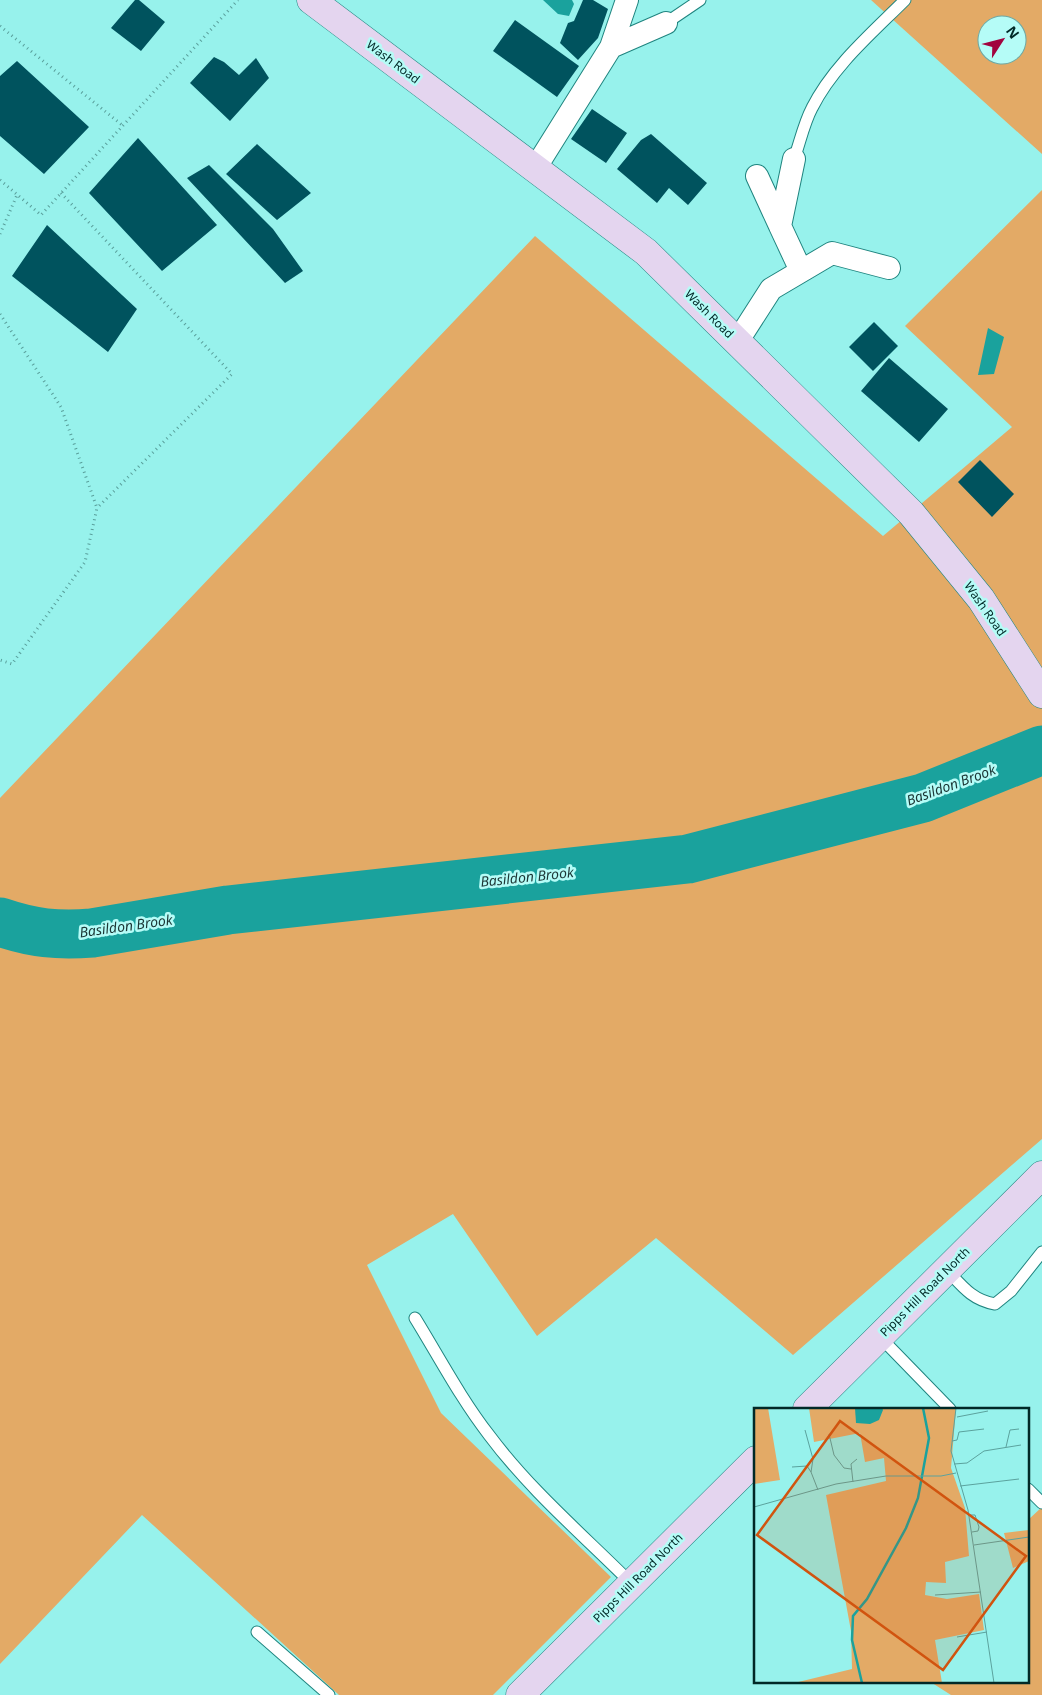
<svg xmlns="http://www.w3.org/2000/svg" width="1042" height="1695" font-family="'Noto Sans',sans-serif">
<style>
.green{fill:#e3aa66;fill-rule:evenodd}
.water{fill:#1aa29d}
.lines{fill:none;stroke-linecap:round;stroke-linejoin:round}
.river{stroke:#1aa29d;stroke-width:49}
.building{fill:#00535e}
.lane-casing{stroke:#1f847f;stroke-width:13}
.street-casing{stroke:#1f847f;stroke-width:24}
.secondary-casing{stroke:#1f847f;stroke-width:29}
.path{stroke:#599f9b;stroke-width:3;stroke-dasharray:1 4;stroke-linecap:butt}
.lane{stroke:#fff;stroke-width:11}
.street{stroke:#fff;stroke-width:22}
.secondary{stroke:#e4d5ef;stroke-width:28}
.labels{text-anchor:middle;stroke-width:5;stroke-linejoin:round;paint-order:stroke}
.street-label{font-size:12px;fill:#002927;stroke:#b5fcf7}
.water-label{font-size:14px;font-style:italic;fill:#1c3635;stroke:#b5fcf7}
.inset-river{fill:none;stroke:#1aa29d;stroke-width:2.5}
.inset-road{fill:none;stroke:#5ba29d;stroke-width:1}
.view{fill:#d1540f;fill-opacity:0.15;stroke:#d1540f;stroke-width:2.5}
.inset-edge{fill:none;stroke:#002927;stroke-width:2.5}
</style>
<rect width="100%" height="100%" fill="#97f2ec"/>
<path class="green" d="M871 0H1042V154ZM987 25H1017V55H987Z
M1042 190V1139L793 1355 656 1238 537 1336 453 1214 367 1265 441 1413 611 1577 493 1695H339L142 1515 0 1664V798L535 236 883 536 1012 427 905 326Z
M1042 1507V1695H951L929 1681H1028V1520Z"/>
<path class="water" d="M543 0H572L574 4 569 16 558 14Z
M988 328 1004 337 994 374 978 375Z"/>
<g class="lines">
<path class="river" d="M0 922C32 933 58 936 92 933L228 910 688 859 923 798 1042 750"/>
</g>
<path class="building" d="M135 0H139L165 22 141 51 111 28Z
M583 0H593L608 9 598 38 578 60 560 43 568 23 574 21Z
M515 20 579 66 557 97 493 51Z
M214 57 224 62 239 75 256 58 269 78 230 121 190 83Z
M17 61 89 127 44 174 0 136V76Z
M592 109 627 133 606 163 571 139Z
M651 134 707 183 688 205 669 188 657 203 617 169 641 140Z
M138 138 217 225 162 271 89 193Z
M257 144 311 193 277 220 226 174Z
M209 165 273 229 303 271 285 283 187 178Z
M47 225 137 309 108 352 12 276Z
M874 322 898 346 873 371 849 347Z
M889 358 948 409 919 442 861 391Z
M980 460 1014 494 992 517 958 482Z"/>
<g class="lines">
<defs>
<path id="lane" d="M666 23 700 0
M794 159C800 142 804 123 812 108 833 66 872 33 905 0
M947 1270C962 1286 972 1300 995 1304L1011 1291 1042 1252
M415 1318C439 1357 461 1399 489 1435 530 1490 583 1535 632 1584
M880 1337 950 1409
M1028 1489 1042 1503
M257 1632 329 1695"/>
<path id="street" d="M611 47 627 0
M794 159 780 226 801 271
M536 167 611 47 666 23
M757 176 780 226
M737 342 771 289 832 253 889 268"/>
<path id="secondary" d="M311 0 646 252 911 513 981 599 1042 694
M807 1409 1042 1175
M520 1695 756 1460"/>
</defs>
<use href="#lane" class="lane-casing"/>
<use href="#street" class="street-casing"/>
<use href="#secondary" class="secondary-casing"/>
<path class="path" d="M0 26 122 125
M0 180 41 215 238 0
M61 193 232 374 97 508
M0 234 17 195
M0 314 61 407 97 508 85 562 12 664 0 660"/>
<use href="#lane" class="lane"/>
<use href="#street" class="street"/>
<use href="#secondary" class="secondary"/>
</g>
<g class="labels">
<g class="street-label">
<text transform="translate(393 62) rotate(37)" y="4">Wash Road</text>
<text transform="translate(709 314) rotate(45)" y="4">Wash Road</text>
<text transform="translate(985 609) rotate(55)" y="4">Wash Road</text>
<text transform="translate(925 1292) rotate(-45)" y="4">Pipps Hill Road North</text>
<text transform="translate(638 1578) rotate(-45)" y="4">Pipps Hill Road North</text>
</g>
<g class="water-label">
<text transform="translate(951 785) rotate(-20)" y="5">Basildon Brook</text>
<text transform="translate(527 877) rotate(-6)" y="5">Basildon Brook</text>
<text transform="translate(126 926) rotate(-8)" y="5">Basildon Brook</text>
</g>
</g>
<g transform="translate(754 1408)">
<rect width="275" height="275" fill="#97f2ec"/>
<path d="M0 0H14L26 72 0 76ZM55 0H202L197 60 211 100 215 148 191 154 192 175 172 174 171 187 193 191 225 186 230 222 181 232 188 275H40L98 261 97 223 72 87 132 73 130 50 111 54 106 25 60 34ZM275 122V153L259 160 250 125Z" fill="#e3aa66"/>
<path d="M101 0H128L129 2 125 12 116 16 102 15Z" fill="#1aa29d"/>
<path class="inset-river" d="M108 275 98 232 99 208 113 191 152 120 164 90 175 30 169 0"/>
<path class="inset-road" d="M202 0 197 43 214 102 240 275M203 9 234 3M51 22 59 51 57 64 64 82M75 26 80 47 90 60 97 61M198 33 203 32 205 24 230 21M252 39 256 22 265 21M200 56 213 55 230 43 267 37M38 59 53 58 57 64M99 74 97 56 103 51M206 78 265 71M0 99 82 76 132 68H187L202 65M215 107H221L225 119 224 123 218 124M220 137 275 129M181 187 227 184M203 229 233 224"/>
<path class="view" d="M86 13 272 148 189 262 3 127Z"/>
<rect width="275" height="275" class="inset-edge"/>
</g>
<g transform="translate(1002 40) rotate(54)"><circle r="24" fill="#b5fcf7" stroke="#6da8a4"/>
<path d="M0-4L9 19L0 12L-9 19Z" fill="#a1043f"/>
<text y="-8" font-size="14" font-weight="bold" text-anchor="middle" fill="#002927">N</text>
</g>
</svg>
